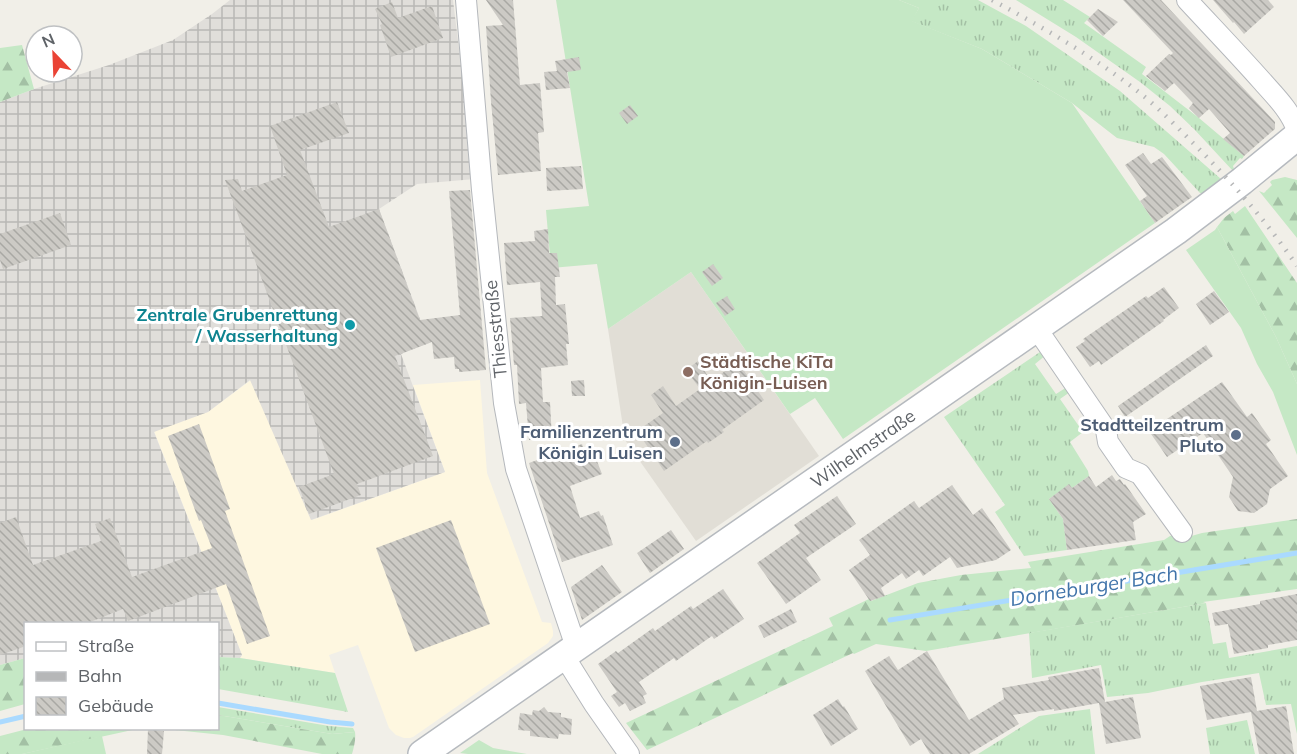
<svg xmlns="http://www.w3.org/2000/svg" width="1297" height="754" font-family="Mulish,sans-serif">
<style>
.commercial{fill:#fef7e0}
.industrial{fill:url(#industrial-grid)}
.education{fill:#e1ded6}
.grass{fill:url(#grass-tufts)}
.forest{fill:url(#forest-firs)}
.garden{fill:#c5e8c5}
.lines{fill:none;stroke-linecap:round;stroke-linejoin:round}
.stream{stroke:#aadaff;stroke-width:5}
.building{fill:url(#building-back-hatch)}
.street-casing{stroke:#b5b8bc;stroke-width:22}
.secondary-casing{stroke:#b6babf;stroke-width:30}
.street{stroke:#fff;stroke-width:20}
.secondary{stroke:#fff;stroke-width:27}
.rail{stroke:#b6b7b8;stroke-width:4.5;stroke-dasharray:1.5 8;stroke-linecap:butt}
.culture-dot{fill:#0f9aa8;stroke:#fff;stroke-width:2}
.education-dot{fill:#8d6e63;stroke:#fff;stroke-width:2}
.service-dot{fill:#5c6f8a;stroke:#fff;stroke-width:2}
.labels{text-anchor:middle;stroke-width:6;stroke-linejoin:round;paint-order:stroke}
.culture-label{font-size:18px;font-weight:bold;fill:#0d838f;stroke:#fff;text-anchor:end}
.street-label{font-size:18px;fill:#5f6368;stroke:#fff}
.education-label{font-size:18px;font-weight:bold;fill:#785e54;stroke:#fff;text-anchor:start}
.service-label{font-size:18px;font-weight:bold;fill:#4e5e75;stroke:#fff;text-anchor:end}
.water-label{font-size:20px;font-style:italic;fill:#4174aa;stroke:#fff}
</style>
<defs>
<pattern id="industrial-grid" width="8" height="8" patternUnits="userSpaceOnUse" patternTransform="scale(1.5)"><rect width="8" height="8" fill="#e0deda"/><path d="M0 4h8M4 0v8" fill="none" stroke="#b9b8b5"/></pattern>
<pattern id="grass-tufts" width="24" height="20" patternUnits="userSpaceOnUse" patternTransform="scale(1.5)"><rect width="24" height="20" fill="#c5e8c5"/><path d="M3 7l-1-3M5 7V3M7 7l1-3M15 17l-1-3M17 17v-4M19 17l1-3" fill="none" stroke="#a3c0a4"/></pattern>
<pattern id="forest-firs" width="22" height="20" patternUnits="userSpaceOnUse" patternTransform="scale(1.5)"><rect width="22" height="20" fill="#c5e8c5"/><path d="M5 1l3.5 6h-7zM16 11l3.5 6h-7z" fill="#a3c0a4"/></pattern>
<pattern id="building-back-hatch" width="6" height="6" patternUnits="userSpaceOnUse" patternTransform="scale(1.5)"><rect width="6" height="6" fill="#cccac5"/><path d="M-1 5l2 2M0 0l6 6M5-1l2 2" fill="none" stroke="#a9a8a4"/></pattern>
</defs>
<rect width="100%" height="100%" fill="#f1efe8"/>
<path class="commercial" d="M251 380 312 520 445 472 413 385 480 380 487 473 542 622 551 623 553 631V636L548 643 413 737 410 738H404L396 735 389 728 358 645 329 655 335 673 240 658 242 655 154 431 208 412Z"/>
<path class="industrial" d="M230 0H453L475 179 417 184 379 209 429 343 401 354 445 472 311 520 250 380 208 412 154 432 242 655 240 658 218 657V624H26L25 658 0 665V102L34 89 109 65 173 40 212 14Z"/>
<path class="education" d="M691 272 819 456 696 541 625 440 608 329Z"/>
<path class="grass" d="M899 0H978L1026 26 1120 91 1221 179 1204 193H1200L1164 154 1154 147 1117 138 1072 103 982 49 911 21 919 8Z
M1016 0H1063L1090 17 1084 23 1146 67 1142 74 1199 118 1244 156 1242 159 1240 158 1233 166 1234 169 1233 171 1194 129 1170 106 1140 82 1076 37Z
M1043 350 1046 355 1035 364 1056 394 1067 387 1070 392 1060 399 1083 432 1070 442 1088 471 1089 476 1072 488 1069 485 1049 499 1063 519 1067 550 1024 556 995 512 1005 505 944 417Z
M1206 603 1213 644 1226 642 1229 658 1297 646V734L1291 704 1266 705 1259 673 1202 682 1148 693 1107 697 1101 665 1032 678 1029 633Z
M218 657 240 658 335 673 348 712 218 689Z
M218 707 329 726 353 728 355 732 332 734 218 715Z
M1090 709 1095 754H978L1039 716Z
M1247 720 1255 754H1210L1206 728Z
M479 740 493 748 527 754H468L460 753Z"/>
<path class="forest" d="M22 45 34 89 0 102V48Z
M1285 177 1297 180V238L1259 191 1264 193 1272 185 1270 182 1272 180Z
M1245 206 1297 283V384L1276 337 1217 227 1224 218 1233 211 1235 214Z
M1297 519V589L1203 602 1206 603 926 651 876 644 854 654 853 653 647 750 626 723 833 626 829 618 869 599 871 601 918 583 961 575 1031 568 1028 562 1164 540 1170 536 1180 535 1182 542 1189 541 1188 537 1202 533Z
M25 658V704L0 711V665Z
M218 715 332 734 355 732C356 739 354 747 352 754H322L223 735 165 729 218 728Z
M31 728 137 729 22 754H0V736Z"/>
<path class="garden" d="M556 0H899L919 8 912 21 982 49 1072 103 1155 223 843 439 815 398 790 414 691 272 608 329 597 264 551 268 546 210 589 206Z
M1217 227 1276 337 1297 384V455L1273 392 1257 364 1241 328 1186 250 1215 230Z
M102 736 106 754H22Z"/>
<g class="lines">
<path class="stream" d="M890 620 1297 553
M218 703 330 722 352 724
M0 722 26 716"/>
</g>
<path class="building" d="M486 0H513L520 85 540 83 544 132 538 133 541 171 498 175 491 102 486 26 503 25Z
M1123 0H1161L1275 122V129L1244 156 1223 139 1230 133 1209 109 1199 118 1189 108 1193 103 1174 83 1165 91 1146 76 1169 54 1171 55 1173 53Z
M1213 0H1268L1274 7 1244 34 1234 22 1233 23Z
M392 2 398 18 432 6 443 38 391 57 380 25 382 24 375 9Z
M1098 9 1118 22 1103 36 1087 20Z
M579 57 581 70 567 72 570 88 546 90 544 72 557 71 555 61Z
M337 102 349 133 300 150 329 227 379 209 420 320 460 315 449 191 470 190 486 370 459 372V369H455L454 357 434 359 432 342 395 356 433 456 357 484 361 495 309 514 299 487 334 474 225 180 238 179 242 191 287 175 270 126Z
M630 105 638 116 627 124 619 113Z
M1143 153 1151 164 1162 157 1192 197 1155 223 1140 201 1147 196 1125 165Z
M581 166 583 189 547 191 546 168Z
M60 213 71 245 3 269 0 260V234Z
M548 229 549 253H557L560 277H555L556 305 565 304 569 344H566L568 365 541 368 543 402H550L552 439 529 440 526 403 519 404 517 365H514L510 318 542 316 540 282 507 285 504 243 535 241 534 231Z
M713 264 723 278 712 286 702 272Z
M1164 287 1179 308 1163 320 1164 321 1101 365 1099 361 1090 367 1076 347 1085 341 1083 339 1146 296 1148 298Z
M1214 291 1229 312 1210 325 1196 304Z
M727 296 735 309 725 316 716 303Z
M1206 345 1213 356 1125 417 1118 406Z
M698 361 711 381 738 362 764 400 722 430 724 432 708 443 707 441 664 471 637 431 663 413 651 395 663 386 676 406 700 389 686 370Z
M584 380 585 396H572L571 381Z
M1222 382 1247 417 1252 413 1271 440 1266 444 1288 476 1270 489 1267 504 1254 513 1238 511 1229 497 1233 477 1203 433 1167 457 1149 431Z
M199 424 230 509 225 511 270 636 247 644 226 584 128 621 123 609 85 624H26V646L0 655V523L16 517 33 565 101 541 95 524 110 518 132 577 212 548 201 520 199 521 168 436Z
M582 444 587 459 595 456 602 474 570 486 580 518 599 511 601 516 603 515 613 545 562 562 529 463Z
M1112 475 1116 481 1120 479 1124 485 1125 484 1146 514 1133 522 1136 540 1067 550 1063 519 1049 499 1069 484 1072 488 1089 476 1096 487Z
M952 485 973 515 982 508 1011 550 996 560 957 568 950 557 923 576 919 570 906 579 902 573 881 588 885 596 870 601 849 570 870 555 859 540 914 501 919 508Z
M837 496 856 524 806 558 821 580 786 604 757 563 800 533 794 525Z
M451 520 490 624 415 652 376 548Z
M671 530 684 549 650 573 637 553Z
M602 565 622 592 582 620 571 587Z
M723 589 744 619 714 639 712 636 676 661 674 658 639 682 647 694 643 696 646 703 630 711 625 703 619 707 611 696 617 692 598 664 616 651 618 653 653 628 655 631 691 606 693 609Z
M1297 594V640L1268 645V648L1234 654 1228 624 1215 626 1212 613 1260 604V601Z
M791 609 797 622 764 638 758 626Z
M927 651 969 720 1004 699 1002 688 1049 680 1048 677 1099 668 1105 702 1133 697 1141 738 1106 744 1099 703 1054 711V709L1013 715 1019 724 969 754H930L921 739 910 746 865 671 889 656 898 670Z
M1251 677 1257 711 1286 706 1294 754H1259L1251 712 1207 720 1200 686Z
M838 699 843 707 844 706 858 729 831 746 813 715Z
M544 707 548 712 561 713V717L572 719 571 735 559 734 558 739 530 736V731L518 730 520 713 532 715 533 710 539 711Z
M148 729 164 731 162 754H147Z"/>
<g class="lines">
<defs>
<path id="street" d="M466 0 482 190 504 403 516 469 576 647
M1187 0C1212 27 1237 53 1261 80 1275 96 1290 110 1297 130
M1037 329 1106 430 1108 442 1126 468 1140 474 1182 532
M564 656 594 704 629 754"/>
<path id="secondary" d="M422 754 1176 231 1242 181 1297 136"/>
</defs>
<use href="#street" class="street-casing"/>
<use href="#secondary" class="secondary-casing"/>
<use href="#street" class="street"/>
<use href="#secondary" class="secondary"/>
<path class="rail" d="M992 0C1042 27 1091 55 1136 90 1157 106 1175 125 1193 143 1231 181 1267 222 1297 266"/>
</g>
<circle class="culture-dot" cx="350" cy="325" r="6"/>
<circle class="education-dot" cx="688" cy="372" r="6"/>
<g class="service-dot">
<circle cx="1236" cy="435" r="6"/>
<circle cx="675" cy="442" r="6"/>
</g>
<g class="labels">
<g class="culture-label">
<text x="338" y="321">Zentrale Grubenrettung<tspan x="338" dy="21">/ Wasserhaltung</tspan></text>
</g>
<g class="street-label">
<text transform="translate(496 329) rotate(-96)" y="6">Thiesstraße</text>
<text transform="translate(863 449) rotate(-35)" y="6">Wilhelmstraße</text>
</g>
<g class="education-label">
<text x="700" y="368">Städtische KiTa<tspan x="700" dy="21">Königin-Luisen</tspan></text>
</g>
<g class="service-label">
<text x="1224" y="431">Stadtteilzentrum<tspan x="1224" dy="21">Pluto</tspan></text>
<text x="663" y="438">Familienzentrum<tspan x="663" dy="21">Königin Luisen</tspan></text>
</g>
<g class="water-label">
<text transform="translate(1094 586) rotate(-9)" y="7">Dorneburger Bach</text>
</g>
</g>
<rect x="24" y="622" width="195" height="108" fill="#ffffff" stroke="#bfc1c3" stroke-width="1.5"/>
<rect x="36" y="642" width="30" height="9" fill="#ffffff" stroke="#bfc1c3" stroke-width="1.5"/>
<text x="78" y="652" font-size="18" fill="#5f6368">Straße</text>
<rect x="36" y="672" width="30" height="9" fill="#b6b7b8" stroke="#bfc1c3" stroke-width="1.5"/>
<text x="78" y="682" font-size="18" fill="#5f6368">Bahn</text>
<rect x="36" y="697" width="30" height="18" fill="url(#building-back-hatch)" stroke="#bfc1c3" stroke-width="1.5"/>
<text x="78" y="712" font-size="18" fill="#5f6368">Gebäude</text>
<g transform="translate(54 54) rotate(337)"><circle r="28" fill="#ffffff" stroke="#bfc1c3" stroke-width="1.5"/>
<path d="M0-4.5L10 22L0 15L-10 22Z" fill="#ea4335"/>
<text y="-9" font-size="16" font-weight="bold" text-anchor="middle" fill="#5f6368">N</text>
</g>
</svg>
